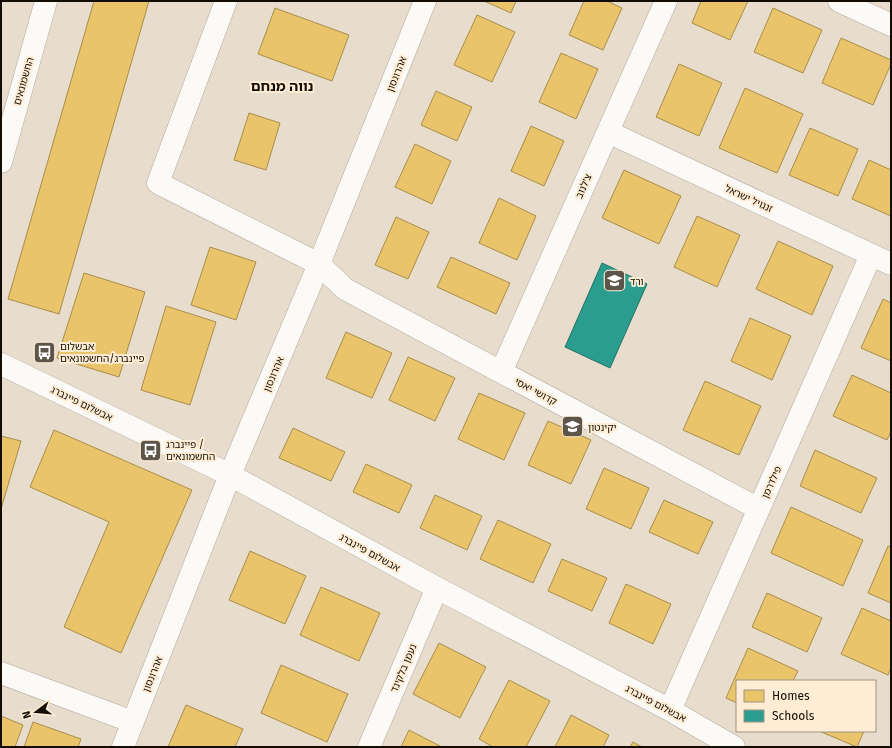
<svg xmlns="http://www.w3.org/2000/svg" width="892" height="748" font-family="'Fira Sans','Noto Sans Hebrew',sans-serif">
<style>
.homes{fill:#e9c46a;stroke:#a88d4b}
.schools{fill:#2a9d8f;stroke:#237265}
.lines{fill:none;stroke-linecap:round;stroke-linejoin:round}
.minor-casing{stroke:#b2a99c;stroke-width:23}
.minor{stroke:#fcfaf7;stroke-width:22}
.labels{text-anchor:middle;stroke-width:4;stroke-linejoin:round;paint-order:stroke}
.street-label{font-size:10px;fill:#120c03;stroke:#feedd4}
.poi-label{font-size:10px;fill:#120c03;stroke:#feedd4;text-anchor:start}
.district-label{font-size:14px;font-weight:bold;fill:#120c03;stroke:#feedd4}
</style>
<rect width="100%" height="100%" fill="#e8ddcc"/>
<path class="homes" d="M94 1H149L59 314 8 299Z
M484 1H516L511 13Z
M584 1H607L622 8 603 50 569 35Z
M701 1H748L730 40 692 23Z
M275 8 349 35 332 81 258 54Z
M773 8 822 30 803 73 754 52Z
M477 15 515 32 492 82 454 65Z
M841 38 891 60V64L873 105 822 83Z
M561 53 598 69 576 119 539 102Z
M679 64 722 83 699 136 656 117Z
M745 88 803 114 777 173 719 148Z
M436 91 472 107 457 141 421 125Z
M249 113 280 123 266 170 234 160Z
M531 126 564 141 544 186 511 171Z
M810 128 858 149 838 196 789 175Z
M415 144 451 161 432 204 395 187Z
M869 160 891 170V216L852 199Z
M624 170 681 196 659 244 602 218Z
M499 198 536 216 517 260 479 243Z
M697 216 740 235 717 287 674 267Z
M396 217 429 232 408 279 375 265Z
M778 241 833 266 812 315 756 289Z
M210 247 256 262 236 320 191 305Z
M451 257 510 283 496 314 437 287Z
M84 273 145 292 119 377 57 358Z
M883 299 891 303V361L861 348Z
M166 306 216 322 190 405 141 390Z
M750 318 791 336 772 380 731 361Z
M346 332 392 353 372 398 326 378Z
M408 357 455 378 435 421 389 400Z
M852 375 891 393V431L887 440 833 416Z
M705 381 761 406 739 455 683 430Z
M479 393 525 413 504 460 458 439Z
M548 421 591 440 571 484 528 465Z
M293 428 345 452 331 481 279 458Z
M54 430 192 490 121 653 64 627 109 522 30 487Z
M1 436 21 441 1 509Z
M815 450 877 478 861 513 800 486Z
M366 464 412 485 399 513 353 492Z
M604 468 649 488 631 529 586 509Z
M435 495 482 516 467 550 420 528Z
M664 500 713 522 698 554 649 532Z
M791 507 863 540 843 586 771 553Z
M498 520 551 544 533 583 480 559Z
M888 546 891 547V603L868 593Z
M250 551 306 576 285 624 229 600Z
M562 559 607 578 592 611 548 591Z
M626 584 671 604 653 644 609 623Z
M321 587 380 613 359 661 300 635Z
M767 593 822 618 807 652 752 627Z
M862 608 891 621V668L888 675 841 654Z
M439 643 486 667 460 718 413 694Z
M748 648 798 671 793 681H737V703L726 698Z
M281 665 348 694 327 742 261 713Z
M509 680 550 701 526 747H493L479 739Z
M186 705 243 729 235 747H168Z
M571 715 609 735 603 747H555Z
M1 716 23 725 15 747H1Z
M33 722 81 739 78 747H24Z
M409 730 442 747H401Z
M819 731H864L857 747Z
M633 742 642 747H630Z"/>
<path class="schools" d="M602 263 647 284 610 368 565 347Z"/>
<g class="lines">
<defs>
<path id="minor" d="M226 1 158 183 319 264 345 289 759 509
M839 1 891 25
M608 132 891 264
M1 162 46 1
M1 364 230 475 437 588 670 710 734 747
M501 372 666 1
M1 673 133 722
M670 710 871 255
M123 747 230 475 319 264 425 1
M369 747 437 588"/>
</defs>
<use href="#minor" class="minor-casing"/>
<use href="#minor" class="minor"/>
</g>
<defs>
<symbol id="school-square" viewBox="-11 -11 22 22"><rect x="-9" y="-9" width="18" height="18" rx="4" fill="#5d5549" stroke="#feedd4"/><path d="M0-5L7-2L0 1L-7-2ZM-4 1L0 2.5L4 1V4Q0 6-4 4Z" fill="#fff"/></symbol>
<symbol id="bus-square" viewBox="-11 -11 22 22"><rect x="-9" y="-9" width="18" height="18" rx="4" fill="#5d5549" stroke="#feedd4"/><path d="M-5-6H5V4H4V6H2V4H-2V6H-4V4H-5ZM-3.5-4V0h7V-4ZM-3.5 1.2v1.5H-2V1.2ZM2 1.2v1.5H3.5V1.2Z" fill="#fff"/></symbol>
</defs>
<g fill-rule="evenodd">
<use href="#school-square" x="602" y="268" width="25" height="25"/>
<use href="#bus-square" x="32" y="340" width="25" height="25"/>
<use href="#school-square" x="560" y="414" width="25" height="25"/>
<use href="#bus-square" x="138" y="438" width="25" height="25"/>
</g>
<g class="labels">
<g class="street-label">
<text transform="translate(396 74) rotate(-68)" y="4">אהרונסון</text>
<text transform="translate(23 81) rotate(-74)" y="4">החשמונאים</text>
<text transform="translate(583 186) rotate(-66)" y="4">צ'לנוב</text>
<text transform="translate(749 198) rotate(25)" y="4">זנגויל ישראל</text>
<text transform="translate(273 374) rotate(-67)" y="4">אהרונסון</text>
<text transform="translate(536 391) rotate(28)" y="4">קדושי יאסי</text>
<text transform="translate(82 403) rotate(26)" y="4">אבשלום פיינברג</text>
<text transform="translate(771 482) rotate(-66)" y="4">פילדרמן</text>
<text transform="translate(370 552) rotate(29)" y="4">אבשלום פיינברג</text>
<text transform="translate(403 668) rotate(-67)" y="4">נעמן בלקינד</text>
<text transform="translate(152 674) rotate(-68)" y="4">אהרונסון</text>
<text transform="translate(656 703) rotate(28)" y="4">אבשלום פיינברג</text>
</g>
<g class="poi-label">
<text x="630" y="285">ורד</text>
<text x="60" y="350">אבשלום<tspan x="60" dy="12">פיינברג/החשמונאים</tspan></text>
<text x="588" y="431">יקינטון</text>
<text x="166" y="448">פיינברג /<tspan x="166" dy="12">החשמונאים</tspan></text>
</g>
<g class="district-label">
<text x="282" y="91">נווה מנחם</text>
</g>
</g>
<rect width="892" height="748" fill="none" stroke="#120c03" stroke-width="4"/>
<rect x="736" y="680" width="140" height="52" fill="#feedd4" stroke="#a09380"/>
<rect x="744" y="690" width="20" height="12" fill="#e9c46a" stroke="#a09380"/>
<text x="772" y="700" font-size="12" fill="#120c03">Homes</text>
<rect x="744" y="710" width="20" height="12" fill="#2a9d8f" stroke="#a09380"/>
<text x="772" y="720" font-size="12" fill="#120c03">Schools</text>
<g transform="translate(36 712) rotate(254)" stroke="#feedd4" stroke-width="3" paint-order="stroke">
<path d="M0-3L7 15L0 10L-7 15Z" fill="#120c03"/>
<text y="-6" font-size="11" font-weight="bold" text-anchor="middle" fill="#120c03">N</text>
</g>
</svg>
